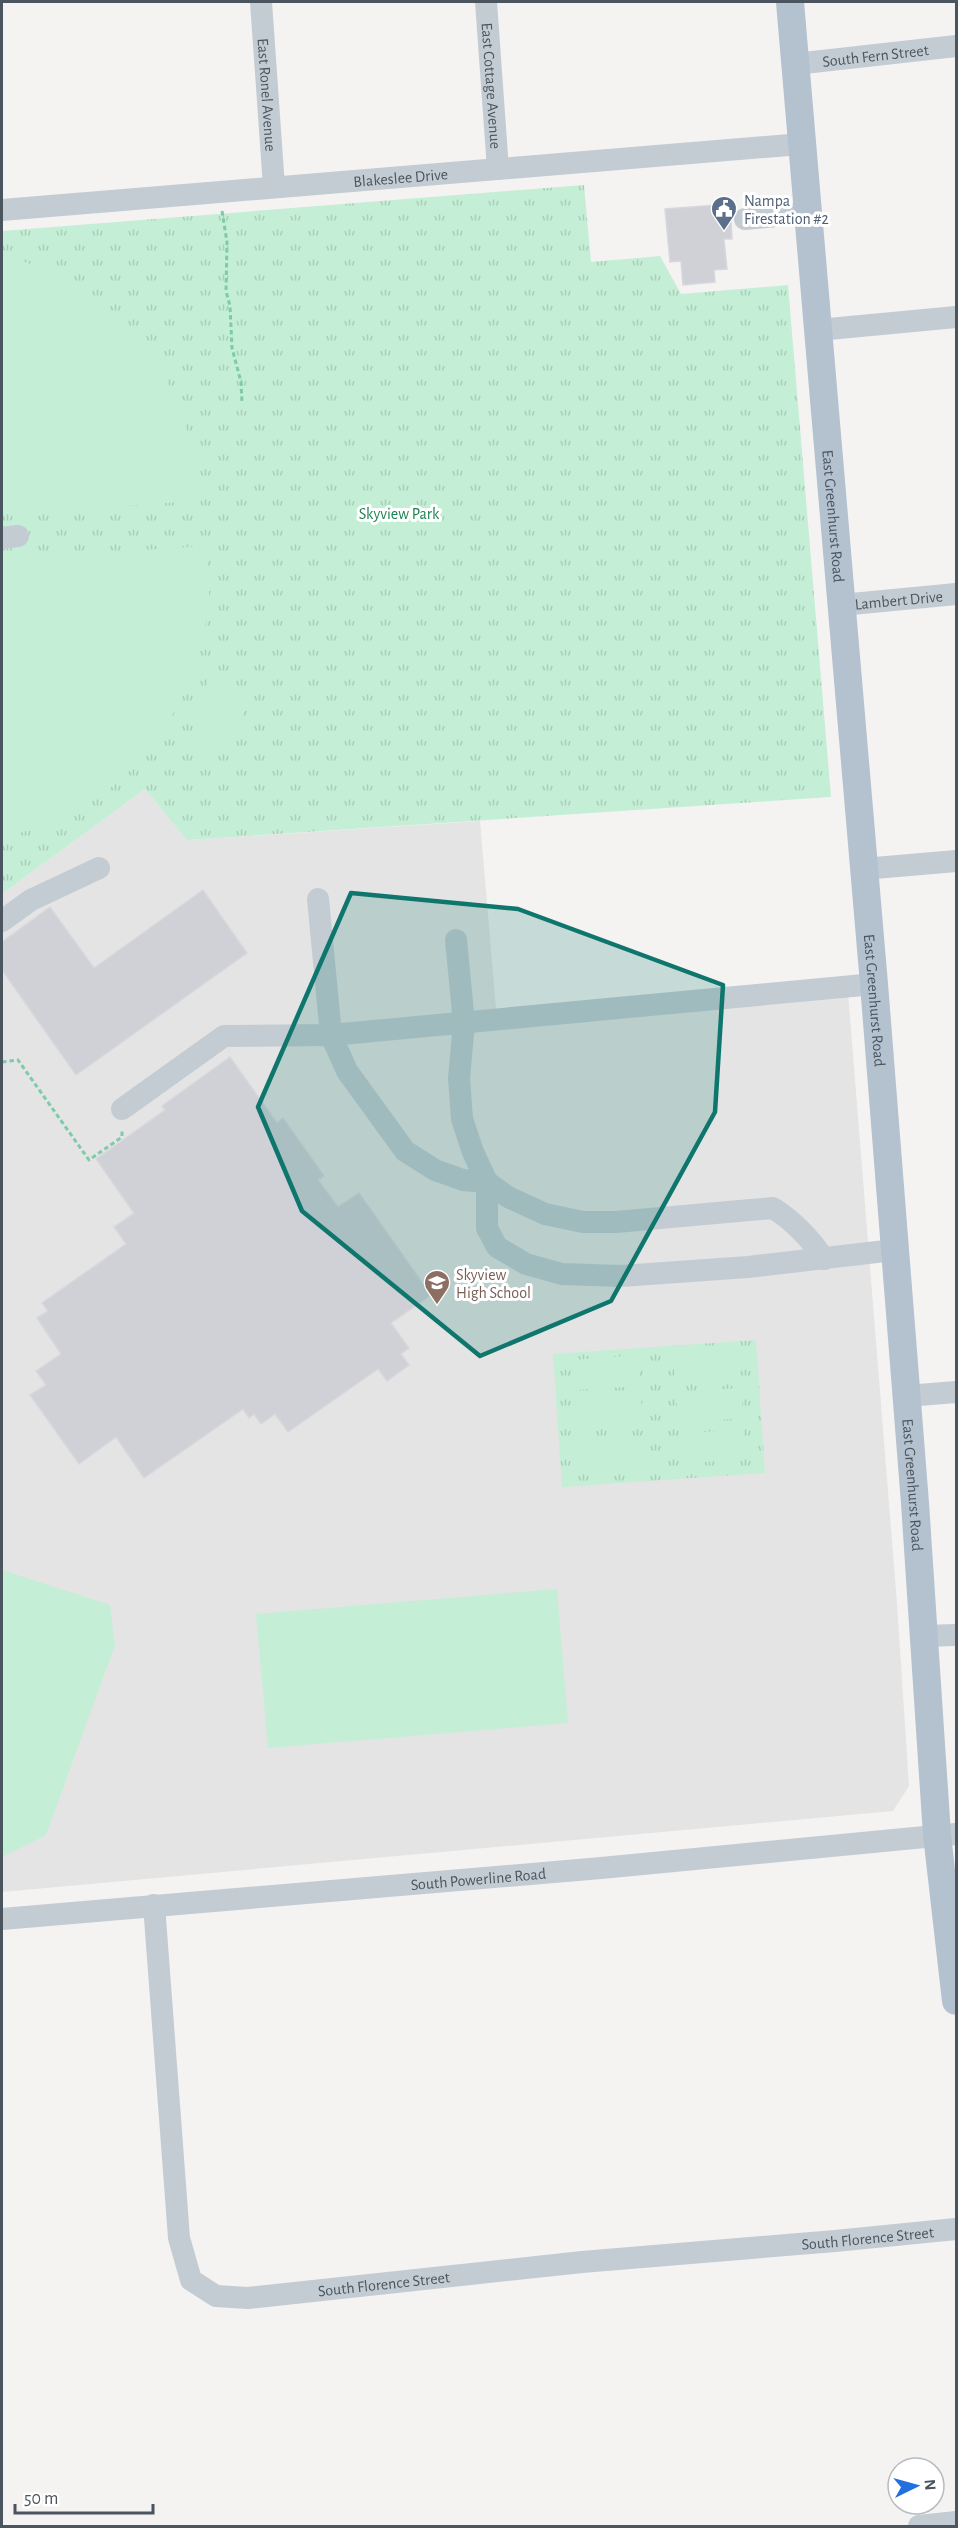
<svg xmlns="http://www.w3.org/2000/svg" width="958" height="2528" font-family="'Alegreya Sans',sans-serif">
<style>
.education{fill:#e5e4e4}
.grass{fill:url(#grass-tufts)}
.pitch{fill:#c4eed6}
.building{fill:#d0d1d6;stroke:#d7d8dd;stroke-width:1.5}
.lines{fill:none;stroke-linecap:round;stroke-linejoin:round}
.path{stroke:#7dcba7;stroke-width:3;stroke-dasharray:4.5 3;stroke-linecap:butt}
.minor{stroke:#c4ccd3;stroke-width:22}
.major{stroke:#b4c1cf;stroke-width:28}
.marked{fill:#0f766e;fill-opacity:0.2;stroke:#0f766e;stroke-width:4.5;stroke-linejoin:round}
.labels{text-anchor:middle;stroke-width:6;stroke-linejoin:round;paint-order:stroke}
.street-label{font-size:16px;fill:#4b555f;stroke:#fff}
.service-label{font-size:16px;fill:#4e5e75;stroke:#fff;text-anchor:start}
.park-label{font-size:16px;fill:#1c8051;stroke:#fff}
.education-label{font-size:16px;fill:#785e54;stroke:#fff;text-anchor:start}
</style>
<defs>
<pattern id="grass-tufts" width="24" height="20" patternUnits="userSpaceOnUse" patternTransform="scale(1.5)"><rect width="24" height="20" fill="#c4eed6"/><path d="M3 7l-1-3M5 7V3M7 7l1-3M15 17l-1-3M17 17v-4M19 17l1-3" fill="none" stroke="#aaceba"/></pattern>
</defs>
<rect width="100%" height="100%" fill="#f4f3f2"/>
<path class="education" d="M145 789 188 840 480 821 496 1009 847 980 897 1603 909 1786 893 1811 2 1892V894Z"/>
<path class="grass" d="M584 185 591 262 660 256 681 294 788 285 831 797 187 840 145 789 2 894V231Z
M756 1340 765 1473 562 1487 553 1354Z"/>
<path class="pitch" d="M2 257C29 260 58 275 81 290 142 329 182 388 194 460 196 473 195 488 196 501L2 514Z
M205 546C207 562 210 580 209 596 202 710 118 819 2 836V559Z
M209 677 250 689 232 754 191 743Z
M738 1347 741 1377 675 1382 673 1352Z
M638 1355 640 1386 574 1390 572 1360Z
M741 1388 743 1418 678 1423 676 1392Z
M641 1396 643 1426 577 1430 575 1400Z
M744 1429 746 1459 680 1464 678 1434Z
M643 1436 646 1466 580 1471 578 1440Z
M2 1570 110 1605 115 1645 46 1835 2 1857Z
M557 1589 568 1723 268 1748 256 1614Z"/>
<path class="building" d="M730 204 732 239H724L727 269 714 270 715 282 683 285 681 261 670 262 665 209Z
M203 890 247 953 76 1075 2 970V942L50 907 94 968Z
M230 1057 277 1123 283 1118 324 1176 318 1180 338 1207 359 1193 431 1295 391 1323 409 1348 401 1354 409 1365 387 1381 378 1369 288 1432 275 1414 261 1424 254 1414 249 1418 243 1409 144 1478 116 1437 79 1464 30 1395 46 1385 36 1371 61 1354 37 1318 48 1311 42 1303 126 1244 114 1227 134 1213 96 1159 165 1110 162 1106Z"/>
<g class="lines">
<path class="path" d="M222 211 227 242 226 291 230 306 232 348 241 382 242 403
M2 1062 18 1060 89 1160 122 1137V1129"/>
<g class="minor">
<path id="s1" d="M261 2 274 187"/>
<path id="s2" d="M486 2 498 169"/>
<path id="s3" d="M795 64 956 46"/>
<path id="s4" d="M2 210 801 144"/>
<path d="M745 219 808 213"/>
<path d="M818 330 956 317"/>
<path d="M2 538 18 536"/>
<path id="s5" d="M841 605 956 594"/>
<path d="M863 869 956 861"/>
<path d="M318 899 331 1035 347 1071 405 1151 435 1170 463 1180 487 1182 473 1152 462 1119 459 1078 464 1023 456 940"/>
<path d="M2 921 31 900 99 868"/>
<path d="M122 1109 224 1036 331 1035 874 984"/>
<path d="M487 1182V1228L497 1247 526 1264 562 1274 621 1276 748 1267 894 1250"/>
<path d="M487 1182 508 1197 545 1214 583 1222H616L773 1208C795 1222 810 1238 824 1259"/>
<path d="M906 1396 956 1392"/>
<path d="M924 1636 956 1635"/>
<path id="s6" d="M154 1905 179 2238 191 2280 216 2296 248 2298 582 2262 835 2241 956 2229"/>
<path id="s7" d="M2 1919 601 1868 956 1834"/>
<path d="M919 2526 956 2522"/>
</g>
<path class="major" id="s8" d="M790 2 874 984 915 1503 937 1835 956 2001"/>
</g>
<path class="marked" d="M351 893 518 909 723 985 715 1112 611 1301 480 1356 302 1211 258 1107Z"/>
<defs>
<symbol id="civic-pin" viewBox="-11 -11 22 30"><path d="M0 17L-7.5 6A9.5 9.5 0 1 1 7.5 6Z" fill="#5c6f8a" stroke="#fff"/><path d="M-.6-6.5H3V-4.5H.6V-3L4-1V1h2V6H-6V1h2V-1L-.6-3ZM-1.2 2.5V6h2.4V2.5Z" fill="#fff"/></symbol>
<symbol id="school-pin" viewBox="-11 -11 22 30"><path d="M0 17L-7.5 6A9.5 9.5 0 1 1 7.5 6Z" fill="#8d6e63" stroke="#fff"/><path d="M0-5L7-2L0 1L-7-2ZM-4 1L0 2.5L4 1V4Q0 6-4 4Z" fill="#fff"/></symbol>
</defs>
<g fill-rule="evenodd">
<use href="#civic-pin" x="709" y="194" width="30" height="40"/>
<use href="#school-pin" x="422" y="1268" width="30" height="40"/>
</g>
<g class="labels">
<g class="street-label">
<text dy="6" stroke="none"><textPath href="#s3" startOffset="81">South Fern Street</textPath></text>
<text dy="6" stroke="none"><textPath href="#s2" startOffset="84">East Cottage Avenue</textPath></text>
<text dy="6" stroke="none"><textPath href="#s1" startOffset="93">East Ronel Avenue</textPath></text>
<text dy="6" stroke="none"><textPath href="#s4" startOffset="400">Blakeslee Drive</textPath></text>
<text dy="6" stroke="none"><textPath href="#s8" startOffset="516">East Greenhurst Road</textPath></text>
<text dy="6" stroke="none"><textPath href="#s5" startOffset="58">Lambert Drive</textPath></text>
<text dy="6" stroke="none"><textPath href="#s8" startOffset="1002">East Greenhurst Road</textPath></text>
<text dy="6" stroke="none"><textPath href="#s8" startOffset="1488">East Greenhurst Road</textPath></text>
<text dy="6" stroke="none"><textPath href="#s7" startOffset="478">South Powerline Road</textPath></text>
<text dy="6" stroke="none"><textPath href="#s6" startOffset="1062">South Florence Street</textPath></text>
<text dy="6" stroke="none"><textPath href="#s6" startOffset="576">South Florence Street</textPath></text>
</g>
<g class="service-label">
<text x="744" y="206">Nampa<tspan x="744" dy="18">Firestation #2</tspan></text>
</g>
<g class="park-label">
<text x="399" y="519">Skyview Park</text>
</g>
<g class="education-label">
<text x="456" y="1280">Skyview<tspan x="456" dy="18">High School</tspan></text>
</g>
</g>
<rect width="958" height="2528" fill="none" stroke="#4b555f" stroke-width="6"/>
<g transform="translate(916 2486) rotate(85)"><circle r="28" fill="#ffffff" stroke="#b7bbbf" stroke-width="1.5"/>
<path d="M0-4.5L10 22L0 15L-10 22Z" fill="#236fde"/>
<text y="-9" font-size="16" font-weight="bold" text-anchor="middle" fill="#4b555f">N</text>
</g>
<path d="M15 2504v9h138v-9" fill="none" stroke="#4b555f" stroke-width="3"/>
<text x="24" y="2504" font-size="18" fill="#4b555f" stroke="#ffffff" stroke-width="4.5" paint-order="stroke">50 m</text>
</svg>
